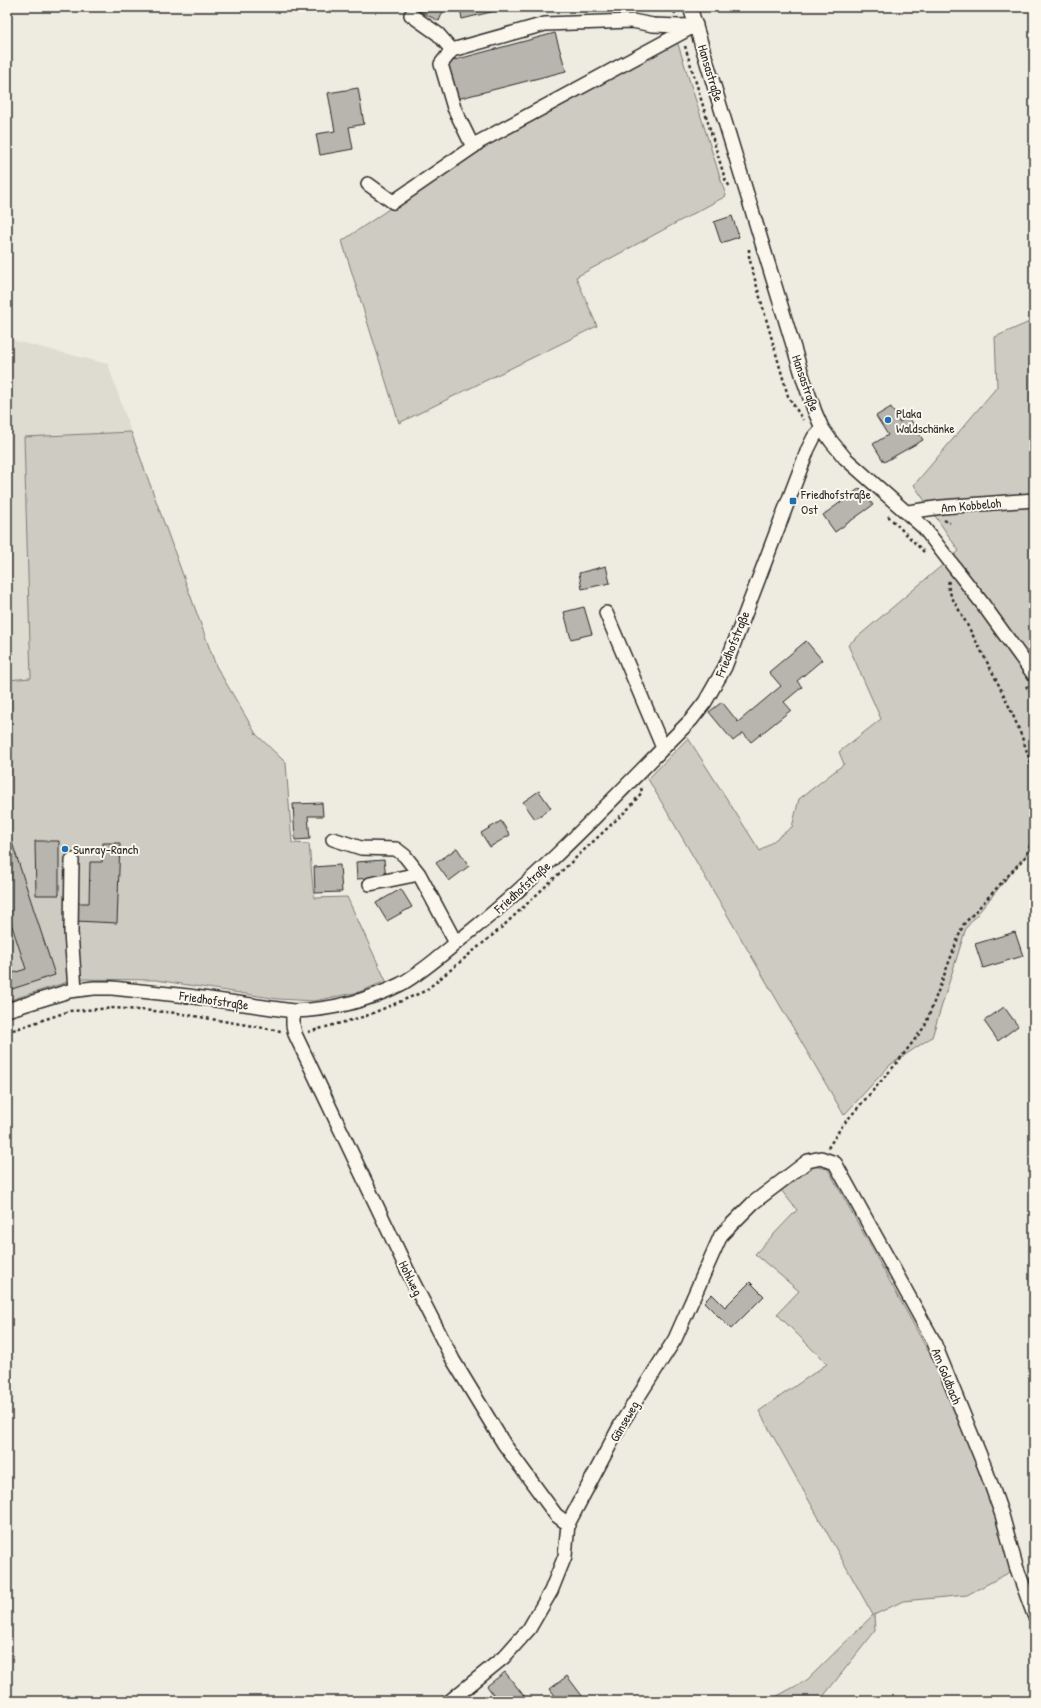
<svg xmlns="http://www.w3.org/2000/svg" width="1041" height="1708" font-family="'Patrick Hand',sans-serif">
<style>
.built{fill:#dedbd1}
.green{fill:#cecbc2;stroke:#7c7b76}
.building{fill:#b8b5ae;stroke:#2b2b2b}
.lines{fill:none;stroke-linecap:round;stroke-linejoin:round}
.minor-casing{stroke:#2b2b2b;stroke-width:16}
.path{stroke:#2b2b2b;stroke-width:2.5;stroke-dasharray:3 3;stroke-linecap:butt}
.minor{stroke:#fbf7ec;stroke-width:13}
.poi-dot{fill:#1f6fb2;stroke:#fbf7ec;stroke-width:1.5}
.labels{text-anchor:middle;stroke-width:4;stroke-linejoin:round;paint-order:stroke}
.street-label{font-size:13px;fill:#2b2b2b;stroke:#fbf7ec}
.poi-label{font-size:13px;fill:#2b2b2b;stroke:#fbf7ec;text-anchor:start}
</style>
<rect width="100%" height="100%" fill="#eeebe0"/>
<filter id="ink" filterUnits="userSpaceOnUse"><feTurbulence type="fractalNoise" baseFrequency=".025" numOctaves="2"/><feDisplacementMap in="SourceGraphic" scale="8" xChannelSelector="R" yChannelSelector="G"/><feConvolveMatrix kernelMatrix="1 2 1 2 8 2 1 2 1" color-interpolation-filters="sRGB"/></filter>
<g filter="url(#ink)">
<path class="built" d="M7 336 15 341 108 364 131 432 24 438 31 679 7 680Z"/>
<path class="green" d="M677 41 726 196 576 277 597 326 399 423 342 241 483 145Z
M1034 320V845L966 928 932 1037 890 1065 844 1115 648 779 688 738 760 851 792 827 799 799 844 764 839 752 881 719 848 645 959 551 914 485 997 387 995 337Z
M131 432 216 666 256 734 286 763 292 843 309 844 314 898 347 897 386 981 359 992 314 1001 278 999 156 980 77 979 7 1001V680L31 678 24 437Z
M813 1166 828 1169 943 1378 983 1473 1012 1571 967 1595 903 1601 874 1615 875 1631 822 1698 817 1701H768L807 1680 873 1615 759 1411 827 1364 777 1314 799 1291 755 1254 797 1210 781 1190Z"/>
<path class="building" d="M411 7H445L439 21Z
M460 7H512L462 19Z
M555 33 566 71 457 99 447 62Z
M358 88 364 124 349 127 353 149 320 155 316 134 335 131 328 93Z
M732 216 739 237 721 243 714 222Z
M7 385H9L8 442H7Z
M891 407 899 422 909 417 923 440 884 462 873 444 888 435 876 416Z
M7 459H8L7 530Z
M860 488 873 505 835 532 823 515Z
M606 566 610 583 582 589 579 573Z
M584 607 592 634 571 639 564 612Z
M806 641 822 660 797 681 802 687 784 702 791 710 751 742 743 733 733 741 709 712 722 702 738 722 781 686 769 672Z
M539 791 551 808 535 819 523 802Z
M322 803 323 816H308L310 839 295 840 293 804Z
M501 821 510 835 490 847 481 833Z
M7 827 55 975 9 990 7 983V975L26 969 9 917 7 918Z
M35 841H59V895H36Z
M103 843H120L117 923 76 921V903H89L90 862H102Z
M457 848 469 866 449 881 436 863Z
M384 860 386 877 357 879 356 862Z
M340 865 342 892 315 893 314 867Z
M401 889 412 907 387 921 376 903Z
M1015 932 1023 956 983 968 975 944Z
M1004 1007 1018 1026 998 1041 984 1021Z
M750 1282 764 1296 731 1329 704 1302 712 1294 725 1307Z
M505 1672 528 1701H498L487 1686Z
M567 1676 586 1701H559L550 1689Z"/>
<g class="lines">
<defs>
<path id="minor" d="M690 7 804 381 815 412 822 428 831 441 845 458 924 528 982 603 1034 675
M411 15 438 34 452 50
M368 184 393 202 473 147 479 142 696 25 679 26 653 25 632 21 545 24 452 50 441 64 454 108 473 147
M908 512 942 507 1034 500
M606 613 663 748
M333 839 361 848 396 849 405 856 419 874 456 943
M72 860 71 932 75 990
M370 884 419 874
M7 1010 69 991 94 988H112L188 996 293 1011C331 1010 367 1001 401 984 426 970 448 949 471 931 550 867 619 792 691 720L705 702 725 667 808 449 814 437 822 428
M293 1011V1025L295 1034 412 1280 453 1360 504 1444 556 1515 568 1524
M450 1701 504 1657 529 1629 551 1591 565 1556 568 1524 621 1424 675 1339 721 1235 753 1203 808 1161 821 1158 835 1163 933 1340 986 1470 1002 1515 1016 1566 1034 1615"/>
</defs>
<use href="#minor" class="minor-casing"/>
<path class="path" d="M673 7 675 14
M685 46 725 179 730 187
M749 249V256L752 269 788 396 803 420
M888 516 924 552
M944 520 950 523
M949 581C945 590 959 609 963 617 989 666 1022 723 1034 777
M1026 686 1034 697
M7 1032 70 1011 115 1008 177 1013 281 1031
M308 1032 366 1016 425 991 500 929 630 807 642 792 641 788
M828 1148 842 1126 896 1064 925 1026 963 925 1026 856 1034 836"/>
<use href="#minor" class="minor"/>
</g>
</g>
<g class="poi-dot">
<circle cx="888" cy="420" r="4"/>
<rect x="789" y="497" width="8" height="8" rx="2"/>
<circle cx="65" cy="849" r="4"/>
</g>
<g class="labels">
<g class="street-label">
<text transform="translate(711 73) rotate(73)" y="5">Hansastraße</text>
<text transform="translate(806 383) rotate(71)" y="5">Hansastraße</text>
<text transform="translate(971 505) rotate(-5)" y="5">Am Kobbeloh</text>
<text transform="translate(732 644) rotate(-68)" y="5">Friedhofstraße</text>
<text transform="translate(522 887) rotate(-42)" y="5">Friedhofstraße</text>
<text transform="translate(214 1000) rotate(8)" y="5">Friedhofstraße</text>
<text transform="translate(411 1278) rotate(64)" y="5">Hohlweg</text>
<text transform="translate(947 1376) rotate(68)" y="5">Am Goldbach</text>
<text transform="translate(624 1421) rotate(-60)" y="5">Gänseweg</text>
</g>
<g class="poi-label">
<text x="896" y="418">Plaka<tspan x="896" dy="15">Waldschänke</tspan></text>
<text x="801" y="499">Friedhofstraße<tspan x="801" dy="15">Ost</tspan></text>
<text x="73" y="854">Sunray-Ranch</text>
</g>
</g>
<rect width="1041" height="1708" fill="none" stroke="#fbf7ec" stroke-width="24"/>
<rect x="12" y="12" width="1017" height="1684" fill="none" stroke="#2b2b2b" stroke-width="1.5" filter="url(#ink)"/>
</svg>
